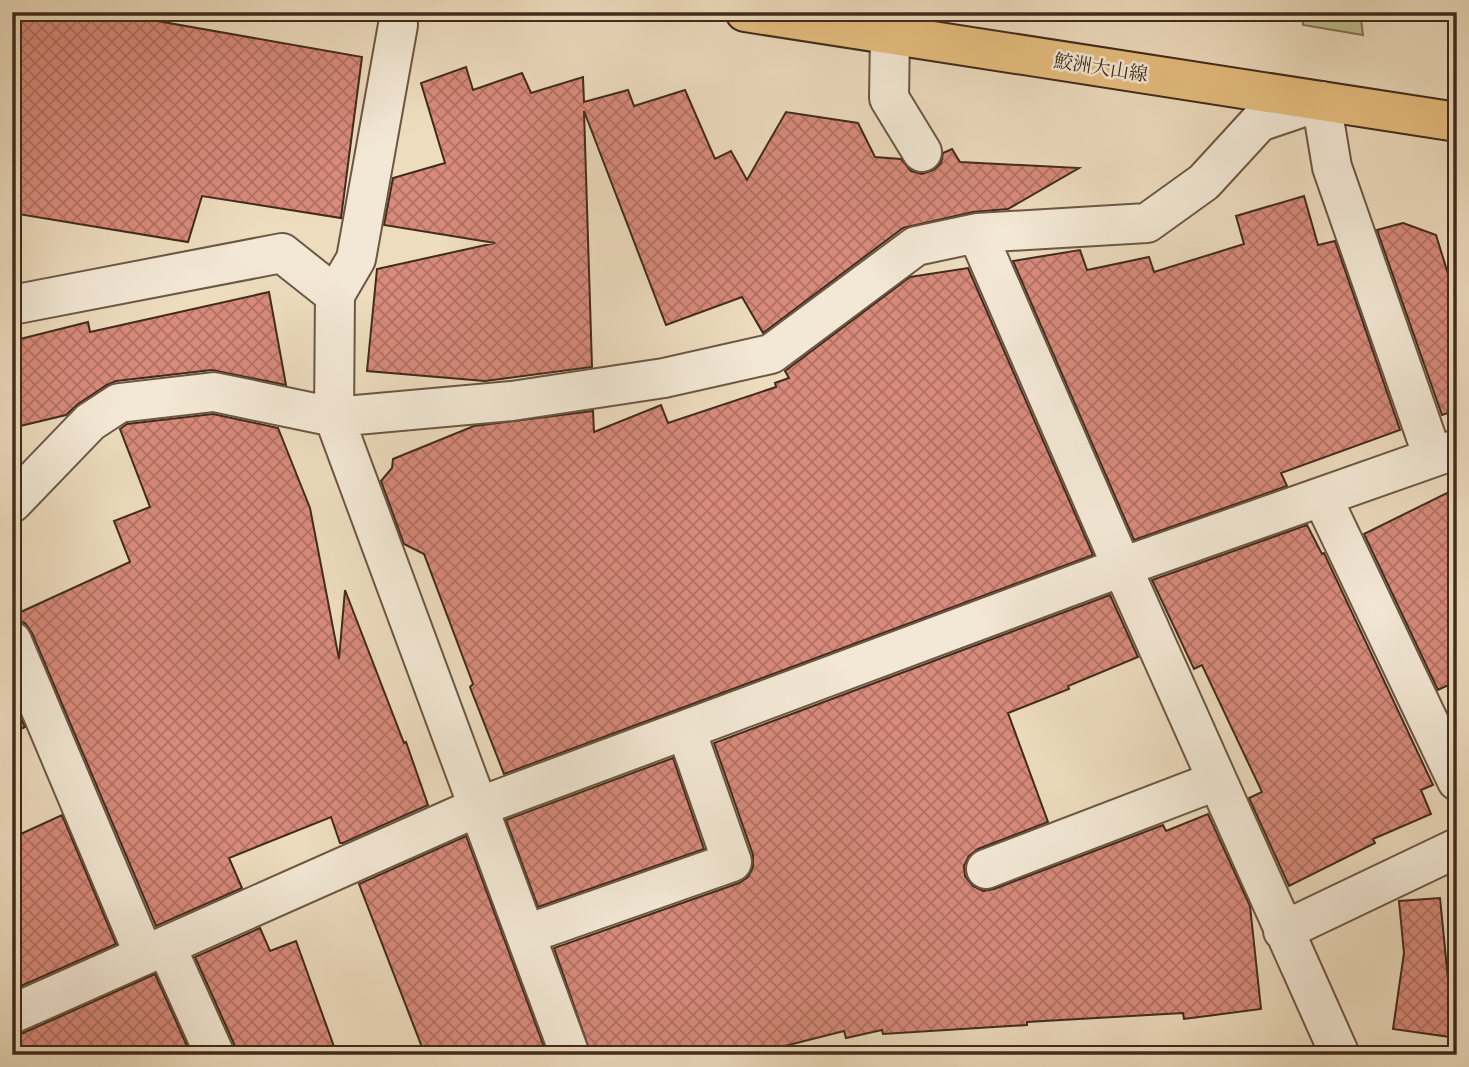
<svg xmlns="http://www.w3.org/2000/svg" width="1469" height="1067" font-family="'Old Standard TT','Noto Serif JP',serif">
<style>
.grass{fill:#bdbf8f;stroke:#7f7556;stroke-width:2}
.building{fill:url(#building-cross-hatch);stroke:#412b1c;stroke-width:2}
.lines{fill:none;stroke-linecap:round;stroke-linejoin:round}
.minor-casing{stroke:#6c5744;stroke-width:42}
.major-casing{stroke:#412b1c;stroke-width:42}
.minor{stroke:#f3e8d5;stroke-width:38}
.major{stroke:#e6be7f;stroke-width:38}
.labels{text-anchor:middle;stroke-width:5;stroke-linejoin:round;paint-order:stroke}
.street-label{font-size:19px;fill:#412b1c;stroke:#f3e8d5}
</style>
<defs>
<pattern id="building-cross-hatch" width="8" height="8" patternUnits="userSpaceOnUse" patternTransform="scale(1.75)"><rect width="8" height="8" fill="#d88a7b"/><path d="M0 0l8 8M0 8l8-8" fill="none" stroke="#b17164"/></pattern>
</defs>
<rect width="100%" height="100%" fill="#eddcbe"/>
<filter id="stains"><feTurbulence type="fractalNoise" baseFrequency=".00286" numOctaves="4"/><feColorMatrix values="0 0 0 0 .2 0 0 0 0 .09 0 0 0 0 .02 0 0 0 .5 -.17"/></filter>
<radialGradient id="worn" r=".72"><stop offset=".6" stop-color="#630" stop-opacity="0"/><stop offset="1" stop-color="#630" stop-opacity=".3"/></radialGradient>
<path class="grass" d="M1302 12H1360L1363 35 1303 25Z"/>
<path class="building" d="M12 12H106L362 57 341 218 202 196 188 242 12 213Z
M466 67 473 90 522 73 531 93 583 77 584 102 628 90 634 106 685 90 715 159 731 151 747 180 786 112 858 123 875 157 901 159 911 171 922 174 934 170 941 163 943 153 952 149 960 162 1079 168 1008 209 973 212 903 228 763 333 742 297 666 325 584 111 592 367 485 381 367 371 377 269 495 243 384 225 393 178 445 163 421 83Z
M1304 196 1318 245 1335 241 1400 430 1281 473 1287 486 1134 540 1013 261 1080 250 1087 270 1149 257 1154 272 1244 244 1236 216Z
M1403 223 1436 235 1449 277 1457 274V410L1442 415 1377 230Z
M968 268 1093 555 504 774 470 687 473 684 424 554 404 544 381 481 392 468 393 459 474 426 593 411 594 432 661 405 668 423 776 387 775 383 789 378 785 371 910 277Z
M269 292 286 385 212 370 116 381 107 385 78 404 66 415 12 428V341L88 322 90 332Z
M213 414 278 428 310 508 339 659 345 590 404 743 406 742 428 805 343 843H340L331 817 229 858 242 888 156 926 32 633 25 623 12 620V616L130 562 114 521 150 507 120 429 127 424Z
M1457 488V681L1438 690 1364 534Z
M1307 525 1322 554 1324 553 1433 785 1421 790 1431 814 1373 839 1375 843 1289 886 1249 798 1262 792 1202 665 1194 669 1152 580Z
M1110 595 1138 657 1068 686 1069 689 1008 713 1048 822 978 849 969 856 964 866 965 876 973 886 983 891 994 889 1163 825 1166 831 1208 814 1250 906 1261 1009 1184 1019 1183 1013 1027 1022V1025L883 1034 882 1030 846 1038 844 1031 749 1055H591L554 948 739 883 748 877 753 867V855L714 743Z
M12 698 25 727 12 733Z
M673 758 704 849 538 907 506 820Z
M62 815 116 944 12 990V838Z
M466 836 547 1055H425L359 884Z
M1440 898 1449 989 1457 990V1038L1393 1029 1404 953 1399 901Z
M260 928 270 951 296 941 337 1055H236L235 1046 195 957Z
M155 974 191 1055H12V1035L21 1034Z"/>
<g class="lines">
<defs>
<path id="minor" d="M398 25 356 259 335 295 334 417 570 1055
M890 35 889 98 922 152
M977 233 1122 567 1340 1055
M12 305 282 253 335 295
M1322 497 1457 781
M12 503 90 422 119 403 214 392 334 417 512 401 664 378 771 354 916 246 977 233 1147 223 1204 182 1259 122 1321 101 1332 167 1433 457
M12 641 144 955
M986 869 1216 781
M1283 931 1457 848
M527 934 732 862 686 730
M166 946 215 1055
M12 1014 478 807 1122 567 1457 449"/>
<path id="major" d="M745 12 1457 122"/>
</defs>
<use href="#minor" class="minor-casing"/>
<use href="#major" class="major-casing"/>
<use href="#minor" class="minor"/>
<use href="#major" class="major"/>
</g>
<g class="labels">
<g class="street-label">
<text transform="translate(1101 67) rotate(9)" y="7">鮫洲大山線</text>
</g>
</g>
<rect width="1469" height="1067" fill="none" stroke="#eddcbe" stroke-width="42"/>
<rect x="14" y="14" width="1441" height="1039" fill="none" stroke="#412b1c" stroke-width="3.5"/>
<rect x="21" y="21" width="1427" height="1025" fill="none" stroke="#412b1c" stroke-width="2"/>
<rect width="100%" height="100%" filter="url(#stains)"/>
<rect width="100%" height="100%" fill="url(#worn)"/>
</svg>
